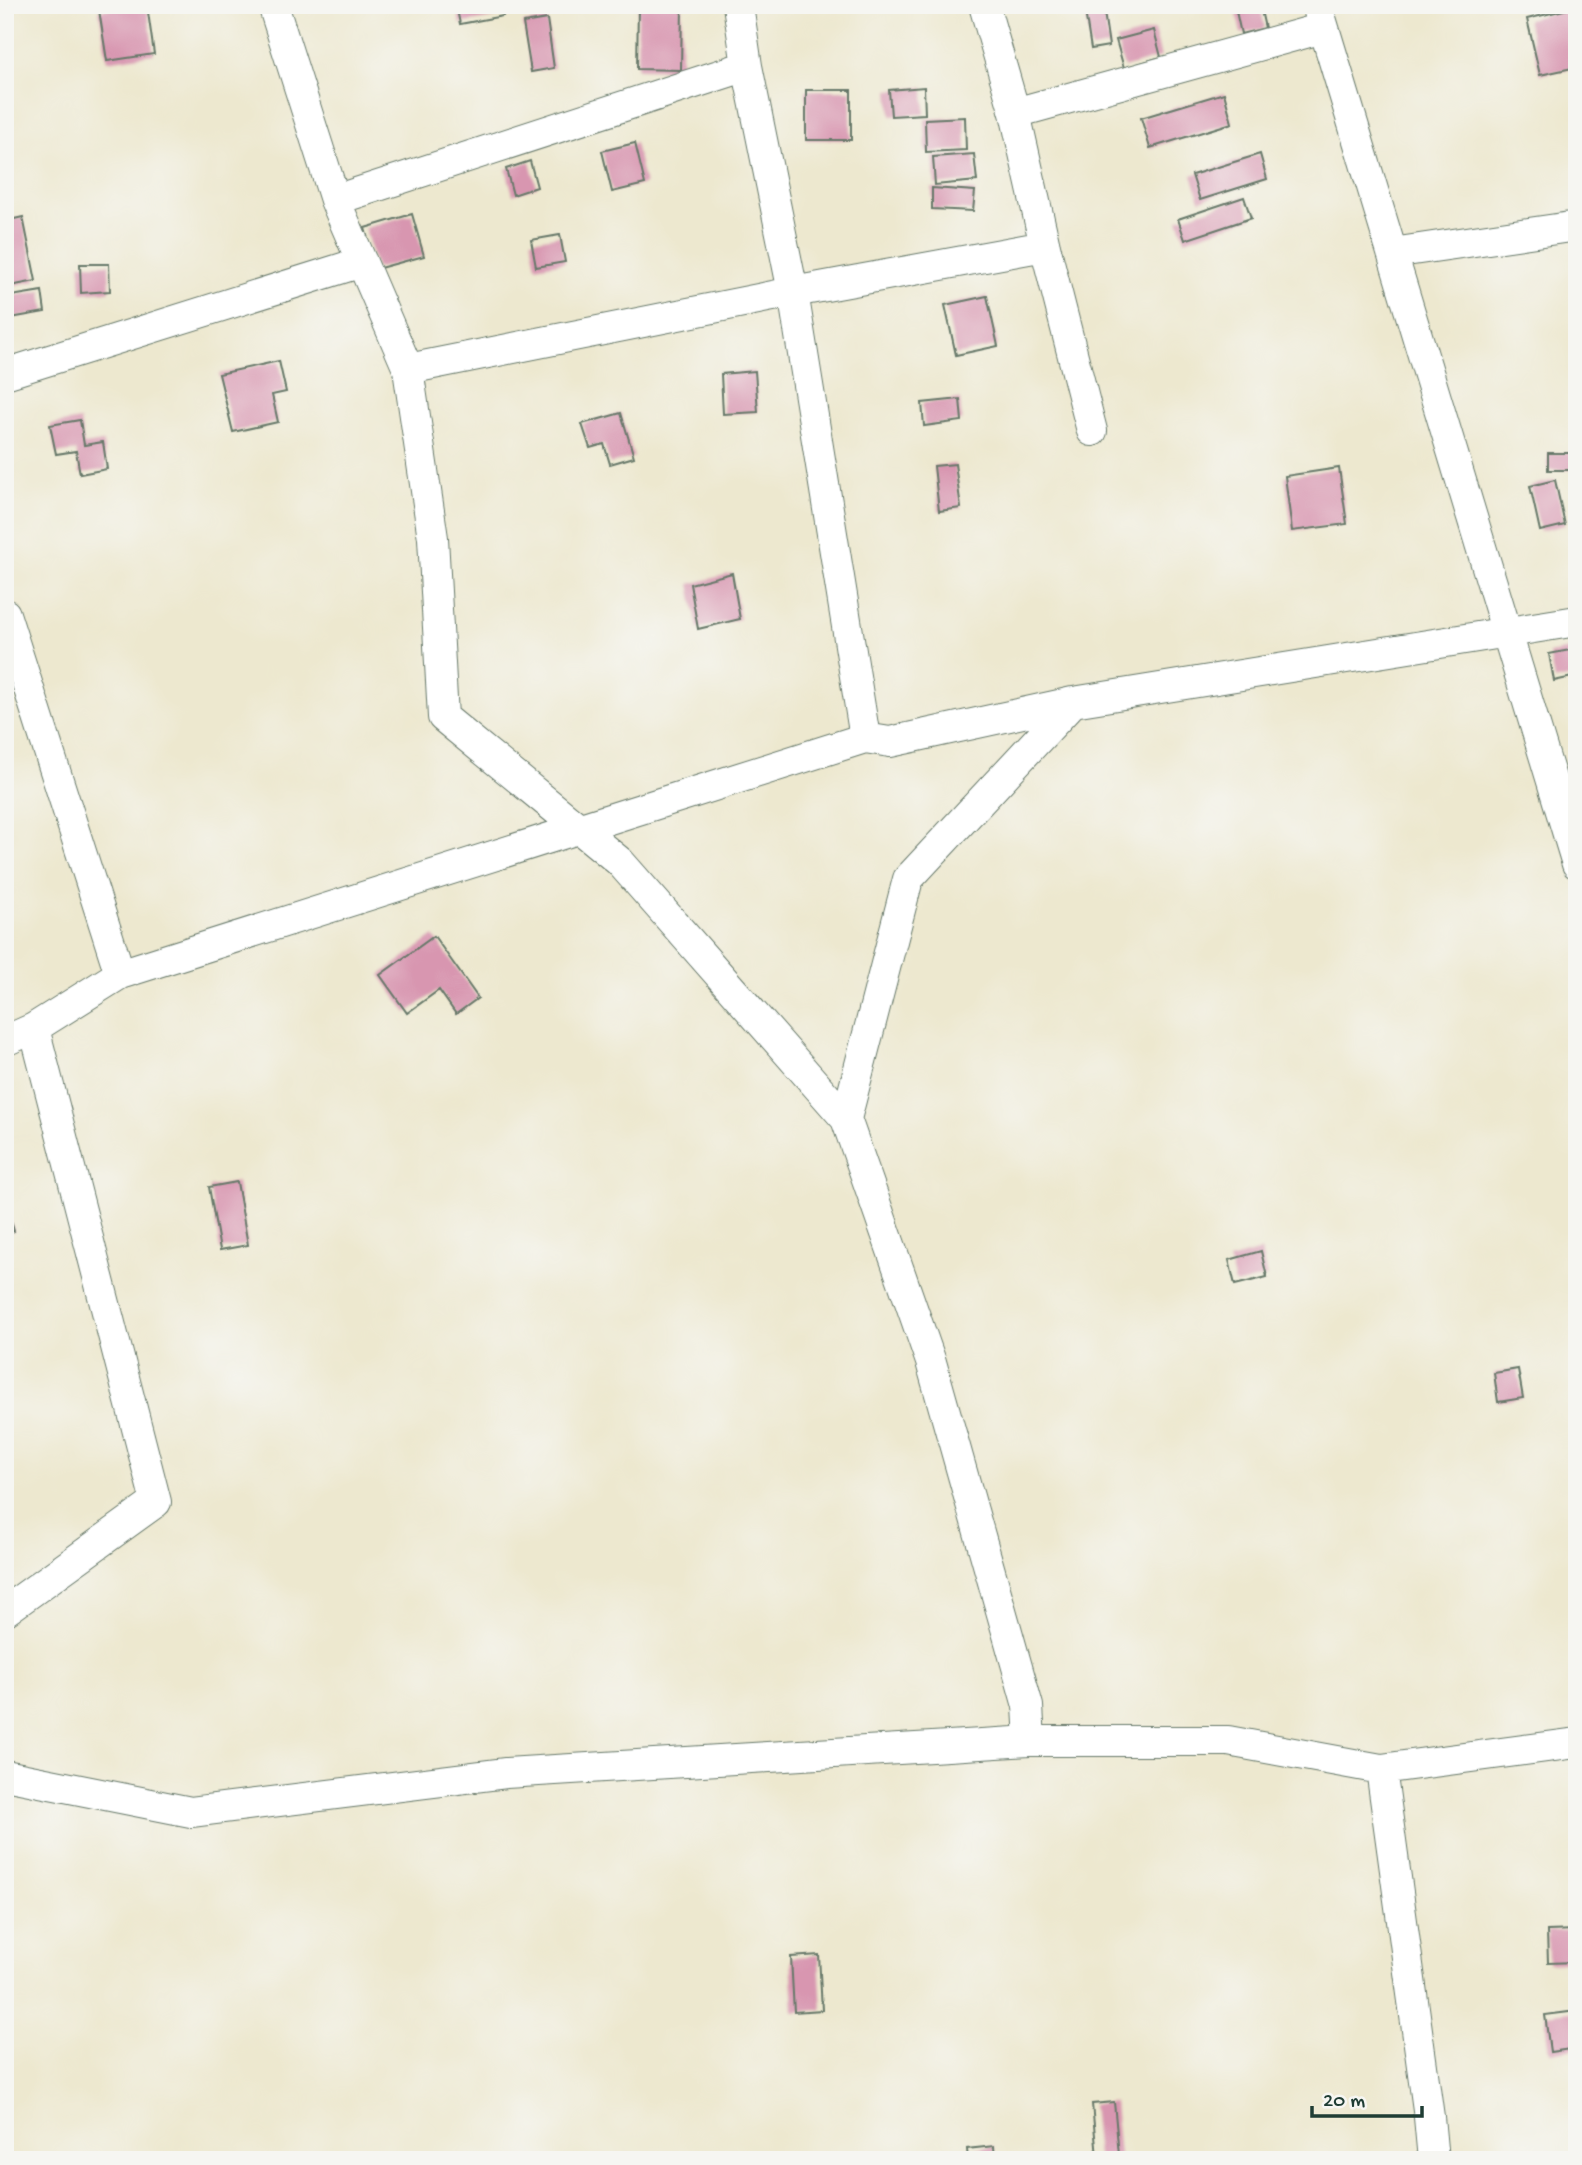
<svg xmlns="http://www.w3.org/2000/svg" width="1582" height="2165" font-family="'Gochi Hand',sans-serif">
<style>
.building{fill:#d896b0}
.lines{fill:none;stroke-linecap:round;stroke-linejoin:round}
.street-casing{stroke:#67796a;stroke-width:32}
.street{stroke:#fff;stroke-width:30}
</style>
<rect width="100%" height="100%" fill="#f6f6f2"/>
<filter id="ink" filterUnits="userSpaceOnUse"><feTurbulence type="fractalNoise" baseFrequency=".0143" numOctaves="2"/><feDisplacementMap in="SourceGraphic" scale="14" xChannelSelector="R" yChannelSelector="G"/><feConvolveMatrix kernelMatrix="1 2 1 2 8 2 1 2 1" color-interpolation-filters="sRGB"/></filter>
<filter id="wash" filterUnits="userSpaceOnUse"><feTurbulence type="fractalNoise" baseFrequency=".00686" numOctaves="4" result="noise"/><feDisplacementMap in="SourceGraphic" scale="28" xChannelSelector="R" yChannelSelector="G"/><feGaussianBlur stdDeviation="1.57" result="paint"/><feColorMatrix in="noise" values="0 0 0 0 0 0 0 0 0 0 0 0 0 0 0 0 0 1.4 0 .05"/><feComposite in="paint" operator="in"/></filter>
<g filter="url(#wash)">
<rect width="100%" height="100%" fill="#ede8cf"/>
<g id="blocks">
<path class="building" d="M134 5H147L154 54 107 61 99 10Z
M456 5H501L503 16 460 24Z
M638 5H682L681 70 637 69Z
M908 5H955V9L908 11Z
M1025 5H1053V7L1026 10Z
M1084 5H1103L1109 46 1091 49Z
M1201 5H1221V6L1202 11Z
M1260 6 1265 28 1241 34 1236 11Z
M1572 8 1577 27V67L1540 75 1527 19Z
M547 19 554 68 531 72 523 23Z
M1154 30 1161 57 1124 68 1116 40Z
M924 87 925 114 891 116 889 90Z
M806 90H851V140H806Z
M1224 93 1232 123 1150 148 1141 118Z
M965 117 966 150 926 152 925 119Z
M635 143 645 184 612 192 602 151Z
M974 154 977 181 935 185 933 157Z
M1260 154 1267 179 1200 200 1192 175Z
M530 161 537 187 513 195 506 169Z
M932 188 975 191 973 211 932 209Z
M1244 197 1251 218 1185 240 1178 219Z
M412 214 424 256 376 269 365 228Z
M23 217 36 281 5 287V221Z
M560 235 565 262 536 267 531 240Z
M80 264H109L110 291 81 293Z
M42 291 45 312 5 319V297Z
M987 296 998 346 956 355 945 305Z
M279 361 286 392 272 395 278 422 233 432 219 374Z
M755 371 758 412 723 414 721 374Z
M960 399 962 421 924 426 922 403Z
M621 413 634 457 610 464 604 444 590 448 582 424Z
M80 420 84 445 103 442 107 469 80 474 76 451 56 454 50 425Z
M1548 453H1577V470H1548Z
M955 464 961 508 939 511 934 466Z
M1339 468 1347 524 1292 531 1285 476Z
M1555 480 1565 525 1540 531 1530 486Z
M732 573 740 619 698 629 690 584Z
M1575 649 1577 676 1554 681 1549 654Z
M434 936 478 998 456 1014 439 990 407 1013 380 975Z
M237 1182 248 1245 220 1250 209 1187Z
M5 1201 14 1231 5 1234Z
M1261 1251 1267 1277 1235 1285 1229 1260Z
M1518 1369 1523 1398 1498 1402 1494 1373Z
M1577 1930V1962L1548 1963 1547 1931Z
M819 1955 822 2010 794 2012 791 1957Z
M1577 2011V2048L1550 2052 1545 2015Z
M1114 2102 1119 2155 1097 2157 1092 2104Z
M994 2146 995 2160H968L967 2149Z"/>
</g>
</g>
<g filter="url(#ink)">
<use href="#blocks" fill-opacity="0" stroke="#67796a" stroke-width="2"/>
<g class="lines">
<defs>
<path id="street" d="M273 5 335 200
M738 5 747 66 793 292 865 738
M984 5 1015 113 1045 246 1092 431
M1317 5 1577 864
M747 66 335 200 408 369 433 538 443 717 620 862 846 1119
M1015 113 1323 28
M1392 253 1577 226
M408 369 793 292 1045 246
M5 374 362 262
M5 614 120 974
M5 1041 34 1028 120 974 865 738 890 742 1073 702 1577 621
M5 1611 156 1502 34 1028
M1030 1741 1028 1706 931 1362 846 1119 908 879 1073 702
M1381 1769 1429 2117 1433 2160
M5 1775 191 1812 506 1773 1030 1741H1228L1381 1769 1577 1743"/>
</defs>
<use href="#street" class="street-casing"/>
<use href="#street" class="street"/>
</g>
</g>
<rect width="1582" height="2165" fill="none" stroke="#f6f6f2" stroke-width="28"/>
<path d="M1312 2106v10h110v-10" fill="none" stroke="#1f3d34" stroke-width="3.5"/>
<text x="1323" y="2106" font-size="21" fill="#1f3d34" stroke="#f6f6f2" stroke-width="5" paint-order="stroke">20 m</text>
</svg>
